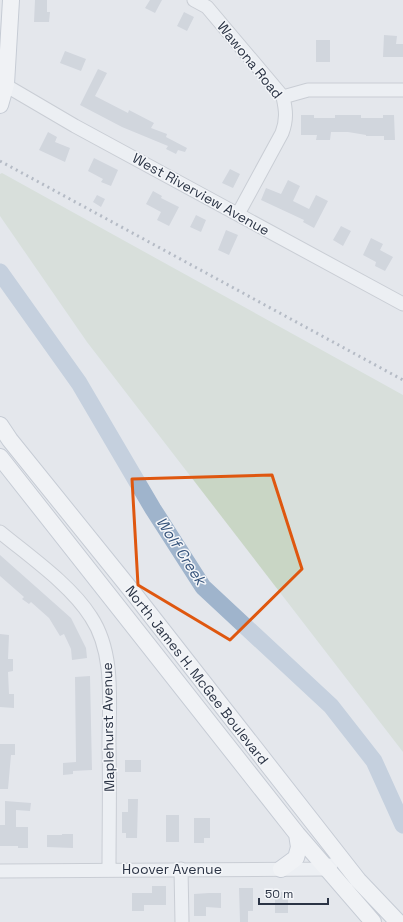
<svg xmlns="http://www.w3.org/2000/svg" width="403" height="922" font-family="'Space Grotesk',sans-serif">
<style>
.green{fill:#c9d6c5}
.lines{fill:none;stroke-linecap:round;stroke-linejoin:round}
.river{stroke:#9fb4cc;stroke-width:17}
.building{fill:#bbc0ca}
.minor-casing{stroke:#a9aeb7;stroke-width:15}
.major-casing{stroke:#a3abb8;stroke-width:18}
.minor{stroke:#f7f8fa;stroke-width:13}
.major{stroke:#fff;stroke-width:16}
.rail{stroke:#7d8696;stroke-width:3;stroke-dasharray:2 4;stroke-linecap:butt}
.marked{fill:none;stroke:#df570f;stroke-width:3;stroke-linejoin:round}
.labels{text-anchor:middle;stroke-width:3;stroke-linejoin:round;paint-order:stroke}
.street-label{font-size:14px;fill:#2b3445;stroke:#f4f6f9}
.water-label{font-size:15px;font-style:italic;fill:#34527a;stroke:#f4f6f9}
</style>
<rect width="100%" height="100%" fill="#e4e7ec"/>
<path class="green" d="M2 173 403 395V752L87 342 0 216V174Z"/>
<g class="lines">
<path class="river" d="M0 272 79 383 153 509 203 587 331 706 374 761 403 825"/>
</g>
<path class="building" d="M35 0H47V12H50L49 22H34Z
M150 0H162L155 13 145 8Z
M184 12 194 17 187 31 177 26Z
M384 35 397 36 396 44H403V57H383Z
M316 40H330V62H316Z
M65 51 86 59 81 71 60 63Z
M98 69 107 73 95 96 128 113 129 110 154 123 151 128 167 134 166 137 187 148 185 152 178 150 176 154 166 149 168 146 122 127 80 105Z
M301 115H314V118H335V115H361V118H383V115H394L395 140H384V136H366V135L348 132H331L330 140H316L317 135H301Z
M48 132 57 137 55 142 70 148 65 162 39 150Z
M94 158 118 170 111 186 101 182 103 179 88 171Z
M230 169 240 174 233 188 222 183Z
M288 180 300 186 293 201 309 209 316 195 328 201 314 228 303 222 304 220 261 200 266 188 281 194Z
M153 191 162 196 161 198 179 207 169 226 157 220 161 212 146 204Z
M97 195 105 199 101 207 93 202Z
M196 215 206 220 201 232 190 227Z
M341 226 351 231 343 246 333 240Z
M226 230 238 235 229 255 218 250Z
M371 238 383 244 380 250 393 257 385 271 375 266 376 262 363 255Z
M0 555 71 618 86 648 87 658 72 660 71 649 64 634 60 636 49 618 31 602 29 604 22 599 24 597 0 576Z
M0 634 9 635 8 659H13V671L8 672 9 694H14V708L0 707Z
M90 676 92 770 73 771V774L63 775V763L76 762V760L75 677Z
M0 744H15V755H11L8 789H0Z
M125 760H141V772H125Z
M128 799H138L137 838H126V833H122V812H128Z
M5 801 31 803 30 811 16 810V827H28V848H18V846H0V825H5Z
M166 815H179V842H166Z
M194 818H210V838H204V843H194Z
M62 834H73V848L47 847V835H62Z
M152 886H166V905H144V911H132V893H152Z
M239 888H253V911H248V922H240Z
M275 892H288V913H275Z
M209 893H221V908L206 907V916H194V894Z"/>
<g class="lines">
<defs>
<path id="minor" d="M194 0 207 7 283 97C286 110 287 120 282 133L238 214
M0 82 75 126 403 304
M283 97 308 90H403
M0 532C29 556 71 585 91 617 115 653 109 703 109 744 110 786 109 828 109 869
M181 869 182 922
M0 871 326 869 331 865"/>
<path id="major" d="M0 105 6 84 11 0
M0 425 10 440 135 595 358 880 398 922
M0 457 297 834 373 922
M281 869 296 858 299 847 297 834"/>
</defs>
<use href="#minor" class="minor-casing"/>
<use href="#major" class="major-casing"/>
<use href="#minor" class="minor"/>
<use href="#major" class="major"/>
<path class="rail" d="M0 161 403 380"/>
</g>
<path d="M0 0H403V922H0ZM272 475 302 569 230 640 138 585 132 479Z" fill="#e4e7ec" fill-opacity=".55" fill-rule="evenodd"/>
<path class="marked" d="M272 475 302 569 230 640 138 585 132 479Z"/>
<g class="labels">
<g class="street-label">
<text transform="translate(250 60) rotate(51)" y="5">Wawona Road</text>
<text transform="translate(201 194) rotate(29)" y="5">West Riverview Avenue</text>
<text transform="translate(197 675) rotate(52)" y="5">North James H. McGee Boulevard</text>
<text transform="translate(108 727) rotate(-91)" y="5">Maplehurst Avenue</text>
<text x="172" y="874">Hoover Avenue</text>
</g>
<g class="water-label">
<text transform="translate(181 551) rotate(57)" y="5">Wolf Creek</text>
</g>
</g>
<path d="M259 898v6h69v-6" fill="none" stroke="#2b3445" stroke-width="2"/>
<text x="265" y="898" font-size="12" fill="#2b3445" stroke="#f4f6f9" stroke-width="3" paint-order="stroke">50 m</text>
</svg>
